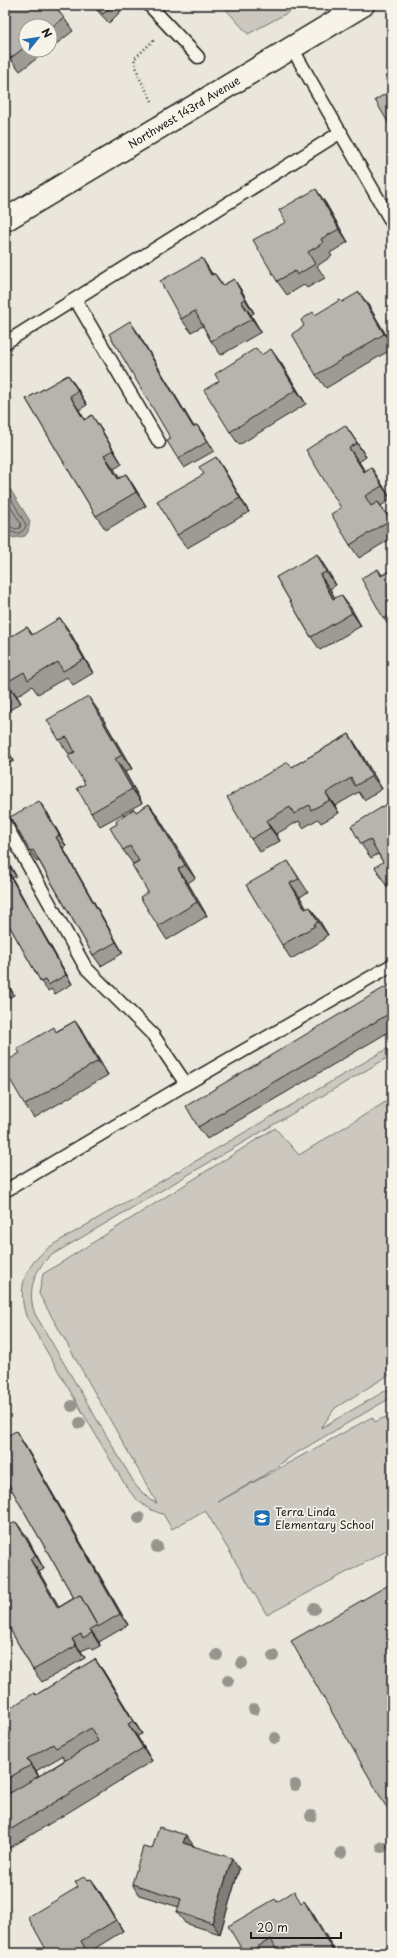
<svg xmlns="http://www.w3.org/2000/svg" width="397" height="1958" font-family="'Playpen Sans',sans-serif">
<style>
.green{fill:#ccc8c0;stroke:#74726e}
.water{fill:#a3a19a;stroke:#6d6c68}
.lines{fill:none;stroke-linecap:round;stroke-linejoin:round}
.shore{stroke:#52514e;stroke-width:1}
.service-casing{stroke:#1c1c1c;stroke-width:15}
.secondary-casing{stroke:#1c1c1c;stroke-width:25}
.path{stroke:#1c1c1c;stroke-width:2.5;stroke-dasharray:1 3;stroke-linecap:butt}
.service{stroke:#f7f3e8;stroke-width:12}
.secondary{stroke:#f7f3e8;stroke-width:22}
.tree{fill:#96948d}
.wall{fill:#9d9b94;stroke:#1c1c1c;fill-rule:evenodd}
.shaded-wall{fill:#7f7e78;stroke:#1c1c1c}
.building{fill:#b6b4ac;stroke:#1c1c1c}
.labels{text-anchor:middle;stroke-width:3.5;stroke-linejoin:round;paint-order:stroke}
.street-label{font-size:11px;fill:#1c1c1c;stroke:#f7f3e8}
.poi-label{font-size:11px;fill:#1c1c1c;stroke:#f7f3e8;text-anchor:start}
</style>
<rect width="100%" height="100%" fill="#eae6dc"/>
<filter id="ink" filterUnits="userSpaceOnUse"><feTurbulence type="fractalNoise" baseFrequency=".025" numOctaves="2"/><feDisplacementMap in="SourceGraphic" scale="8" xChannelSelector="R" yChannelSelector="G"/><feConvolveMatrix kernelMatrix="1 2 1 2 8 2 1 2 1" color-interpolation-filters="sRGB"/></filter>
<g filter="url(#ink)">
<path class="green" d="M222 5H302L248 34Z
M392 1046V1055L50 1256C33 1271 27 1293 35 1314L136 1486 150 1500 157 1503 39 1294 43 1274 275 1128 299 1155 392 1098V1373L335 1408 321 1428 392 1387V1397L293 1455 263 1476 218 1502 372 1417 375 1422 392 1414V1548L267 1615 205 1510 172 1529 163 1514C147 1510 137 1501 127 1488L26 1316C16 1284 27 1262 54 1244Z"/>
<path class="water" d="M5 481 30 521 28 532 25 536 13 538 5 531Z"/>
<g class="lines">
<path class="shore" d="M5 488 26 525 24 530 18 534 5 530
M5 498 21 524 20 528 16 529 5 525"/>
<defs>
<path id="service" d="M149 5 198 57
M292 48 392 223
M75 299 159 442
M5 343 341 132
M5 824 86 968 153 1035 186 1084
M5 1191 186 1084 392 965"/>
<g id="secondary">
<path id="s1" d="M5 220 363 5"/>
</g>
</defs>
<use href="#service" class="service-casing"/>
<use href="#secondary" class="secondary-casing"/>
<path class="path" d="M152 101 139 77 134 59 154 40"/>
<use href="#service" class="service"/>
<use href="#secondary" class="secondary"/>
</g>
<g class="tree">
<circle cx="72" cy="1406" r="6"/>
<circle cx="80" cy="1423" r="6"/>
<circle cx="139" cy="1518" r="6"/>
<circle cx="157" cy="1547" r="6"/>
<circle cx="314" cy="1609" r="6"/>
<circle cx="217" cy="1655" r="6"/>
<circle cx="273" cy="1656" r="6"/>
<circle cx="242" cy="1663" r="6"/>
<circle cx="228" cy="1680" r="6"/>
<circle cx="254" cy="1709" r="6"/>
<circle cx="275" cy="1738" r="6"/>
<circle cx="295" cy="1785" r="6"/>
<circle cx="311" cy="1816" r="6"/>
<circle cx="382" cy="1847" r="6"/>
<circle cx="341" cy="1853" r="6"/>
</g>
<path class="wall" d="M5 5 64 18 73 31 50 49V26H26V50H48L20 71 5 52Z
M92 5H127L109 23Z
M325 202 348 242 330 253 332 256 317 266 325 278 307 288 304 285 287 295 277 281Z
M211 272 213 274H215L223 285 234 279 243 293 254 313 251 315 261 332 221 355 211 341 203 326 191 332 181 319Z
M342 302 369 306 392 345V349L326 388 316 375 304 326 315 315Z
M136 330 193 426 203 433 214 451 184 468 178 459Z
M262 355 281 363 306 404 239 445 230 432Z
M68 375 77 388 87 405 79 410 85 420 101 429 122 464 114 469 119 478 126 474 135 488 146 506 106 530 96 516 26 399Z
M345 425 366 457 359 462 365 471 371 467 380 481 391 499 381 506 392 522V538L359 558 350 545 341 508Z
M216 457 225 471 249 512 187 548 177 535 204 474Z
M326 568 336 585 330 589 335 598 351 608 361 626 320 650 311 637 276 577Z
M378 569 382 575 392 570V630L384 619Z
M27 627 33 635 70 632 93 673 73 685 67 677 38 694 32 686 17 696 21 703 5 713V640Z
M98 710 132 769 125 772 142 803 100 826 91 813 85 784 75 752V751L69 754 59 740Z
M349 734 358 748 382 789 364 800 359 792 335 806 339 813 321 823 318 819 303 828 299 821 276 834 280 841 260 852 251 839 292 767Z
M5 746 14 761 5 765Z
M392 801V894L386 885 383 862 378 854 371 858 361 844Z
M149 804 159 818 195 878 188 883 207 916 167 940 158 926 139 861 133 864 123 850 117 824Z
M47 812 66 846 63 848 123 953 101 966 93 955 39 861 37 862 30 851Z
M5 855 16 876 12 878 72 984 55 994 51 989 48 991 41 982 5 918Z
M288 861 297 875 308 892 300 897 306 909 319 920 328 935 324 937 325 939 291 959 282 945Z
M5 978 14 995 5 1000Z
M392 983V1030L207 1139 198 1127Z
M75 1021 84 1034 108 1075 34 1118 25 1105 57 1031Z
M5 1437 23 1442 128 1625 99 1642 100 1646 92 1650 90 1647 81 1651 85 1658 42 1682 33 1670 5 1620V1514L11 1524 25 1534 44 1569 39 1572 59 1607 74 1598 12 1490 5 1494Z
M95 1659 104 1672 142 1734 137 1736 152 1761 5 1851V1711L36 1695ZM62 1756 65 1760 39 1776 36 1771Z
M193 1846 239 1869 220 1934 185 1923 177 1912 179 1907 139 1895 132 1884 152 1849Z
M91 1879 99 1890 123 1931 89 1952V1953H48L78 1887 88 1880Z
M277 1902 302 1903 312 1912 336 1953H278L277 1951 274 1953H244Z"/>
<path class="shaded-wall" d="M316 189 325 202 348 242 339 229Z
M202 258 211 272 220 289 211 275Z
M234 279 243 293 254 313 245 299Z
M359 292 369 306 392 345 384 334Z
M241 301 251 315 261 332 252 319Z
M130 321 136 330 199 435 193 427Z
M271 349 281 363 306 404 296 390Z
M68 375 77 388 87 405 78 391Z
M70 396 79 410 94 434 84 420Z
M92 415 101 429 122 464 113 450Z
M197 425 203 433 214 451 207 442Z
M345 425 355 439 366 457 357 443Z
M349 448 359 462 374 485 364 472Z
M104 455 114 469 128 492 118 479Z
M216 457 225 471 249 512 240 498Z
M371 467 380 481 391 499 382 486Z
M126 474 135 488 146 506 136 492Z
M378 502 388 516 392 523Z
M317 554 326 568 336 585 326 572Z
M320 575 330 589 343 612 333 599Z
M341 595 351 608 361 626 352 613Z
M60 618 70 632 93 673 84 659Z
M7 682 17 696 21 703 12 690Z
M88 696 98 710 132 769 122 755Z
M349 734 358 748 382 789 372 776Z
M5 746 14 761 8 752 5 748Z
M115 759 125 772 142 803 132 789Z
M326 793 335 806 339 813 330 800Z
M39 801 47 812 66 846 59 835Z
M149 804 159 818 195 878 185 865Z
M266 821 276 834 280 841 270 828Z
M56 837 63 848 123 953 116 942Z
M5 855 16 876 10 867 5 858Z
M6 869 12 878 72 984 66 975Z
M178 869 188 883 207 916 197 902Z
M290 883 300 897 315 923 305 909Z
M310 907 319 920 328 935 318 922Z
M5 978 14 995 5 982Z
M75 1021 84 1034 108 1075 98 1061Z
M16 1431 23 1442 128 1625 120 1614Z
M5 1514 18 1538 10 1525 5 1517Z
M16 1522 25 1534 44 1569 36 1556Z
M30 1559 39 1572 67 1620 58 1608Z
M90 1629 99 1642 100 1646 92 1633Z
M72 1639 81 1651 85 1658 76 1646Z
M95 1659 104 1672 142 1734 133 1721Z
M128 1724 137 1736 152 1761 143 1748Z
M27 1759 36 1771 39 1777Z
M186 1835 194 1846 183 1843Z
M232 1858 239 1869 220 1934 212 1923Z
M91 1879 99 1890 123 1931 116 1920Z
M304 1901 312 1912 336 1953H335L333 1951Z"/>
<path class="building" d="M5 5H54L64 18 50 28V26H26V46L11 58 5 50Z
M94 5H112L103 14Z
M392 90V129L375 100Z
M316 189 339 229 321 239 323 243 308 252 315 264 297 275 295 271 277 281 253 240 286 222 279 210Z
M202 258 211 275 215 274 222 286 234 279 245 299 241 301 252 319 211 341 195 311 181 319 160 281Z
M359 292 384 334 316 375 292 334 304 326 301 320 313 312 315 315 340 300 342 302Z
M130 321 193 427 197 425 207 442 178 459 167 441 171 439 109 334Z
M256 348 261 355 271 349 296 390 230 432 204 390 219 381 215 374Z
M68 375 78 391 70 396 84 420 92 415 113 450 104 455 118 479 126 474 136 492 96 516 26 399Z
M345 425 357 443 349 448 364 472 371 467 382 486 365 496 371 506 378 502 390 520 350 545 331 514 341 508 306 450Z
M216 457 240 498 177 535 157 501 204 474 199 467Z
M317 554 326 572 320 575 333 599 341 595 352 613 311 637 276 577Z
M378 569 381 576 392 570V614L384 619 361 578Z
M60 618 84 659 63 671 58 662 28 680 24 672 7 682 12 690 5 694V640L27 627 32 635Z
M88 696 122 755 115 759 132 789 91 813 77 788 85 784 68 756 75 752 67 737 59 740 47 720Z
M349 734 372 776 355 786 351 778 326 793 330 800 311 810 309 805 294 814 290 807 266 821 270 828 251 839 227 797 288 762 292 767Z
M5 748 8 752 5 753Z
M39 801 59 835 56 837 116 942 93 955 33 850 30 851 10 817Z
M392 801V882L386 885 375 867 383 862 370 839 361 844 351 826Z
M149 804 185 865 178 869 197 902 158 926 140 897 148 892 132 865 139 861 130 846 123 850 110 828 117 824 116 820 134 809 136 812Z
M5 858 10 867 6 869 66 975 48 985 45 980 41 982 5 918Z
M288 861 299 879 290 883 305 909 310 907 318 922 314 924 315 926 282 945 246 885Z
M392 983V1012L198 1127 186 1106Z
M75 1021 98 1061 25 1105 5 1071V1062L20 1053 17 1049 54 1027 56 1032Z
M16 1431 120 1614 98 1627 80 1595 74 1598 5 1478V1437Z
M5 1517 10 1525 16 1522 36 1556 30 1559 58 1608 80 1595 97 1625 90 1629 92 1633 83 1638 81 1634 72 1639 76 1646 33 1670 5 1620Z
M392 1583V1817L291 1641Z
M95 1659 133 1721 128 1724 143 1748 5 1833V1796L98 1741 91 1728 56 1748 53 1744 27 1759 31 1765 5 1780V1711L34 1693 36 1695Z
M159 1827 186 1835 183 1843 232 1858 212 1923 177 1912 181 1899 132 1884 143 1847 152 1849Z
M85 1876 88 1880 91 1879 116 1920 81 1941 88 1953H48L28 1917 78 1887 75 1882Z
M294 1891 301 1903 304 1901 333 1951 329 1953H278L271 1939 247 1953H244L228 1926 275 1899 277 1902Z
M20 1949 23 1953H13Z"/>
</g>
<defs>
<symbol id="school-square" viewBox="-11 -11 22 22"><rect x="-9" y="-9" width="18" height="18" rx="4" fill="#1f6fb2" stroke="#f7f3e8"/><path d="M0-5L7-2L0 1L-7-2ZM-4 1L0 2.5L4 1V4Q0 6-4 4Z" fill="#fff"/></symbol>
</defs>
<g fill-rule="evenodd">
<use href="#school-square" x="252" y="1508" width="20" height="20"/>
</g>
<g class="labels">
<g class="street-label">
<text dy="4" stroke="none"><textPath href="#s1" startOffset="209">Northwest 143rd Avenue</textPath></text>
</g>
<g class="poi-label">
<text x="275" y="1516">Terra Linda<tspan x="275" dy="13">Elementary School</tspan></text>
</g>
</g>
<rect width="397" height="1958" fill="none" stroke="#f7f3e8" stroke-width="20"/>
<rect x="10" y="10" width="377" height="1938" fill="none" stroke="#1c1c1c" stroke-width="1.5" filter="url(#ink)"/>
<g transform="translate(38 38) rotate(60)"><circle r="19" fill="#f7f3e8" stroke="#9f9d96"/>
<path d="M0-3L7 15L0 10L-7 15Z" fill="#1f6fb2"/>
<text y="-6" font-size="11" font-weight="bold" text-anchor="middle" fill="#1c1c1c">N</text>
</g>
<path d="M251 1932v6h90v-6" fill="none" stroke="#1c1c1c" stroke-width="2"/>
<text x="257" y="1932" font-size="12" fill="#1c1c1c" stroke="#f7f3e8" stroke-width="3" paint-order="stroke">20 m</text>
</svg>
